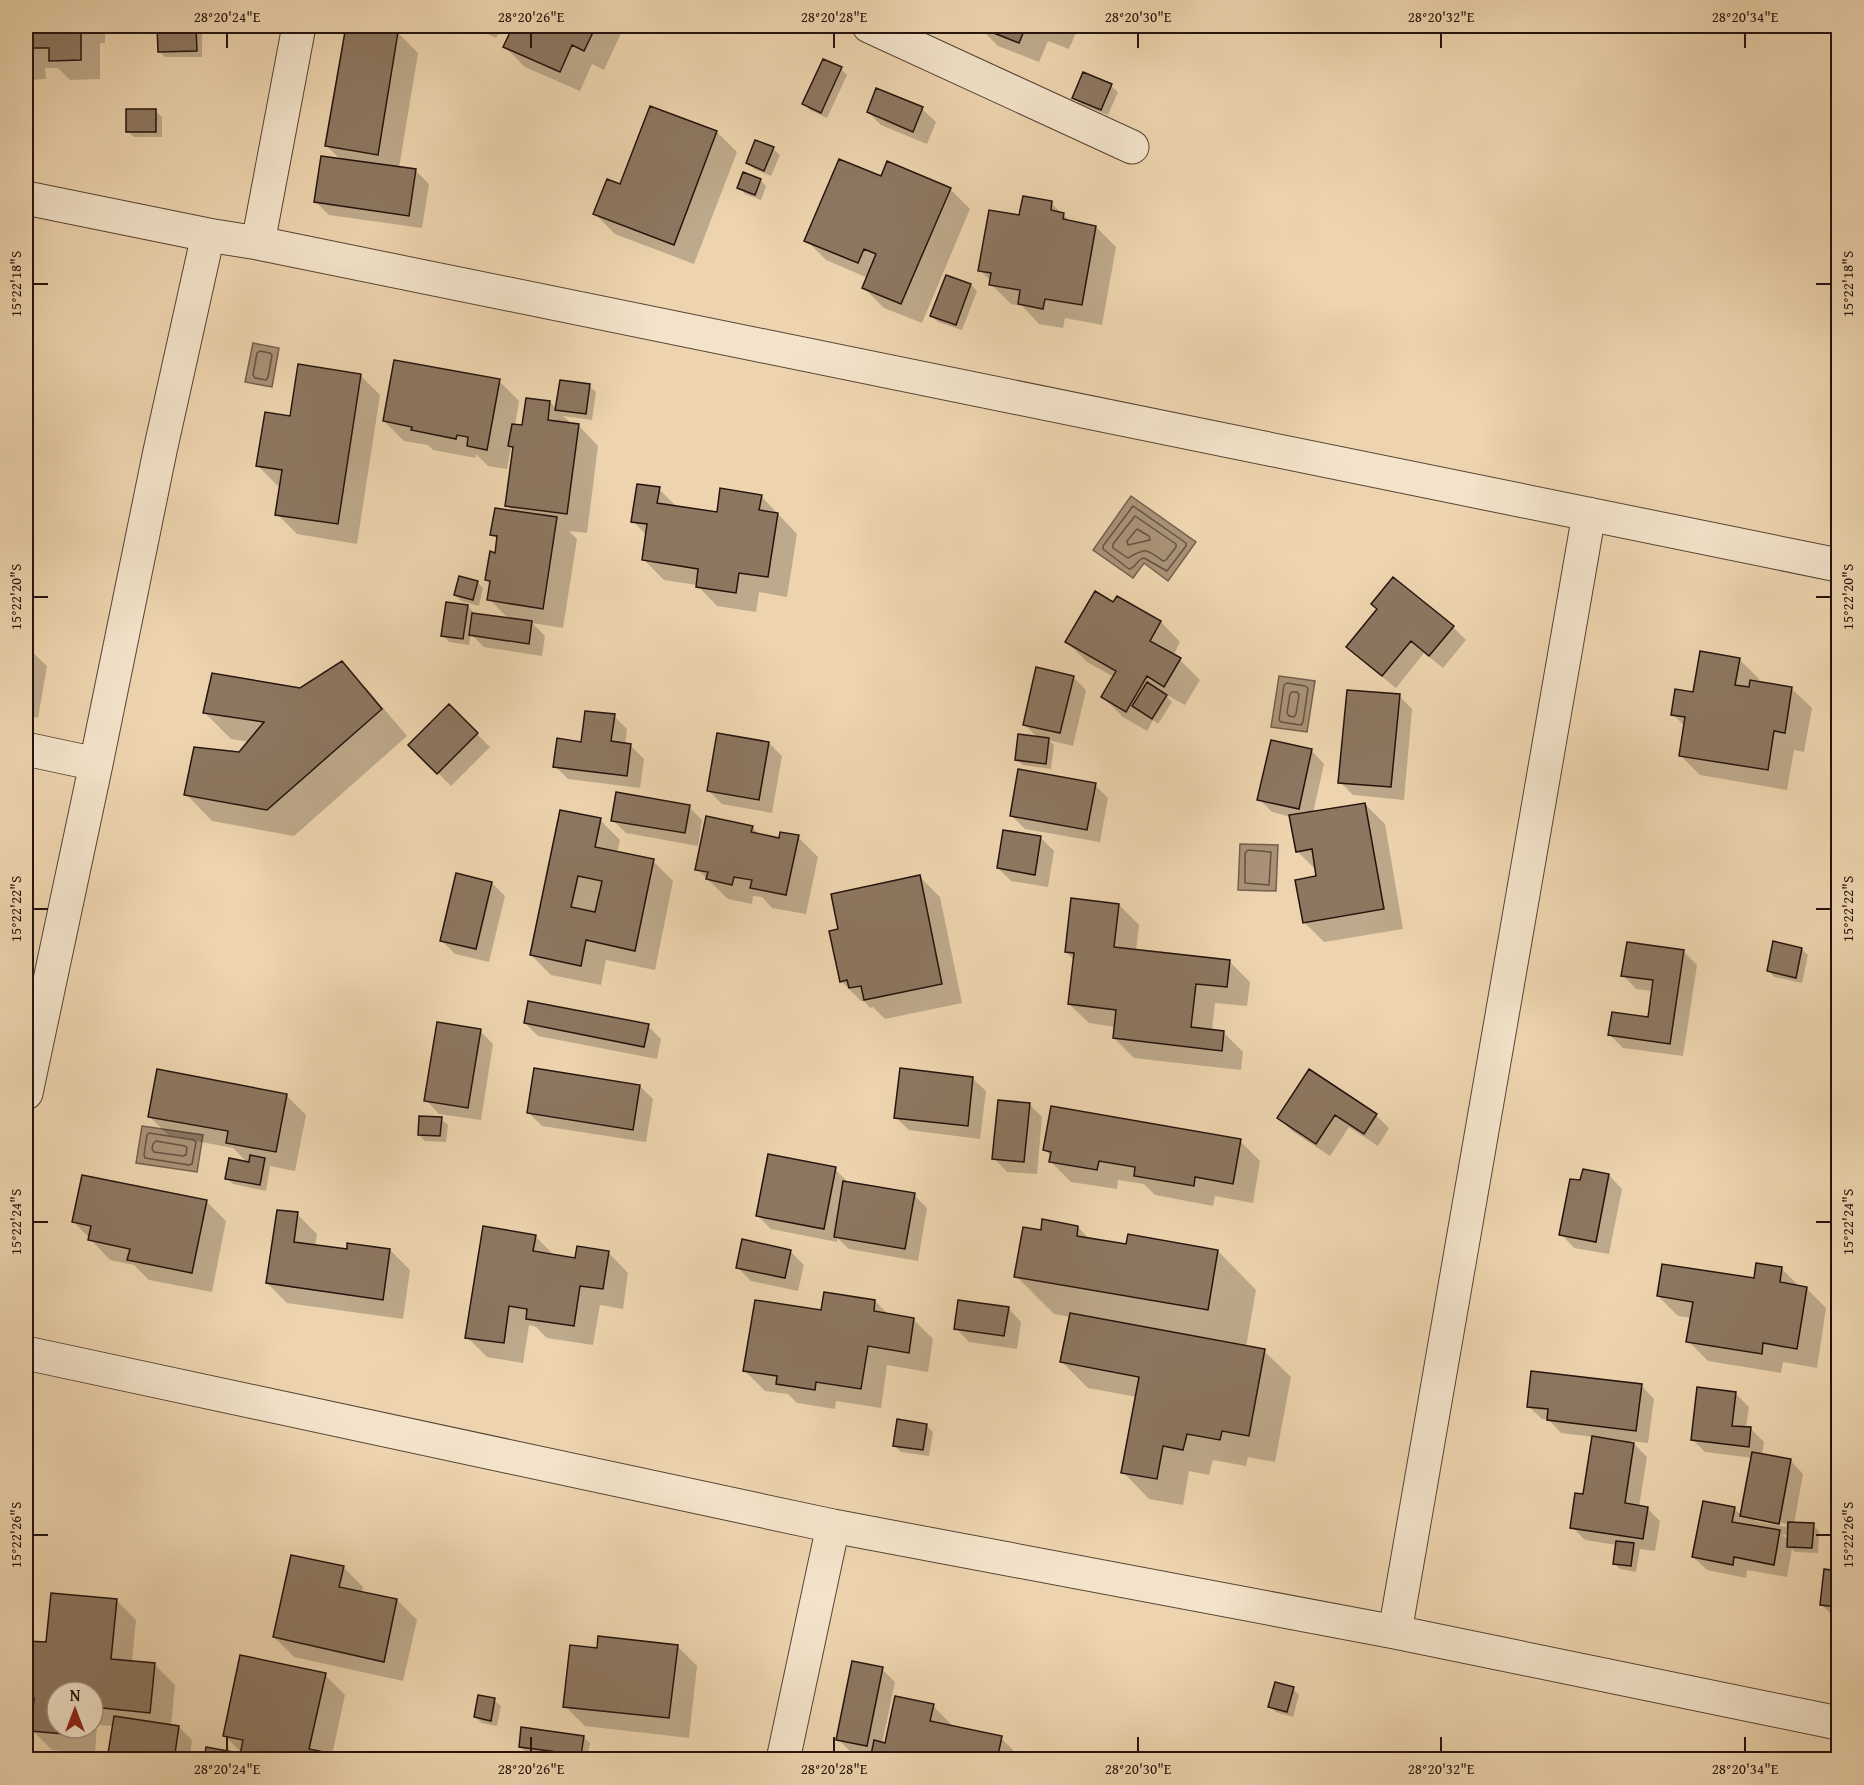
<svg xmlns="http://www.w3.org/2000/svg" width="1864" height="1785" font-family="'Gentium Book Plus',serif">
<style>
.water{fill:#a99277;stroke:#745f4d;stroke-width:1.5}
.shadow{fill:#0003;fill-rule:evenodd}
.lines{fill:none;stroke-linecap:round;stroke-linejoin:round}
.shore{stroke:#675242;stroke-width:1.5}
.building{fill:#8d7761;stroke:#25130d;stroke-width:1.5;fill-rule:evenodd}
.minor-casing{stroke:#574335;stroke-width:35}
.minor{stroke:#f3e3ca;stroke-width:33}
.ticks{fill:none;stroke:#25130d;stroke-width:2}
.neatline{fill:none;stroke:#25130d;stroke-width:2}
.ticks-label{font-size:15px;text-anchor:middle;fill:#25130d}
</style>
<rect width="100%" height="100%" fill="#edd4ae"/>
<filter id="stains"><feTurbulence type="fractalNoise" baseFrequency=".00333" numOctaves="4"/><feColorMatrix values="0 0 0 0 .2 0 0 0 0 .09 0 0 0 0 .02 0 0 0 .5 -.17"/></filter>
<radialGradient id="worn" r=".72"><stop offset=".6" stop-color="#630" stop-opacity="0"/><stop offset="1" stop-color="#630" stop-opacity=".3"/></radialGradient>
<path class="water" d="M253 343 279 348 272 387 245 382Z
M1131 496 1196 542 1168 581 1144 563 1133 578 1093 550Z
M1279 676 1315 681 1307 732 1271 727Z
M1240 844 1278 845 1276 891 1238 890Z
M142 1126 203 1135 197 1172 136 1163Z"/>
<path class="shadow" d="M26 26H105V43H100V79L70 80 58 68H45L46 79 26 80Z
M159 26H198L202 30V57H165L159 51Z
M347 26 398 33 418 53 399 168 416 171 429 184 422 228 329 215 316 202 341 160 327 146Z
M469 26H502L496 38Z
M515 26H619L623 29 604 70 592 64 580 91 525 67 505 47Z
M978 26H1079L1069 49 1048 41 1039 62 998 46Z
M841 69 847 75 827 118 810 110 804 104Z
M1084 74 1111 86 1118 92 1108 115 1080 104 1074 97Z
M877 90 922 109 936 122 927 144 881 125 868 112Z
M651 108 717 132 737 152 694 264 615 234 595 214 621 186Z
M155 111 162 117V137H134L127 131Z
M756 142 773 149 780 155 771 176 754 169 748 163Z
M882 178 950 189 970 209 922 323 884 308 864 288 868 278 826 260 806 240Z
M760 180 766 186 761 200 745 194 739 187Z
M1051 203 1072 223 1096 227 1116 247 1102 325 1065 318 1063 328 1039 324 1022 306 1011 304 991 284V281L980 270 1020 217Z
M971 285 977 291 962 330 938 322 932 316Z
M360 375 380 395 357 544 297 534 277 514 281 486H278L258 466 292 418Z
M499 381 519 401 515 426 524 427 550 402 557 409 589 386 596 392 592 420 563 416 570 422 569 425 579 426 598 446 587 533 569 531 577 539 563 628 532 623 545 636 542 656 484 647 471 634 469 645 449 642 443 635 468 606 474 613V615L509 619 489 599 491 584 486 580 496 554 498 540 492 534 513 512 507 505 514 450 511 447 507 469 488 466 476 454V458L433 450 428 445 404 441 384 421Z
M659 489 678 508 718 514 761 496 797 534 787 597 759 592 756 612 717 606 697 585 664 580 644 560 647 536 633 521Z
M477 582 483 588 479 606 461 601 455 595Z
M1117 598 1161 622 1180 642 1173 656 1180 660 1200 680 1185 705 1165 694 1172 702 1158 724 1153 720 1147 731 1123 717 1103 697 1114 677 1087 662 1067 642 1113 604Z
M1378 610 1453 627 1466 640 1443 668 1424 653 1396 688 1361 660 1348 646Z
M26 646 47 666 38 718 26 715Z
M1739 659 1759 679 1758 683 1792 689 1812 708 1804 752 1794 750 1787 790 1700 775 1680 755 1685 727 1673 714 1695 693Z
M341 663 368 690 407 736 294 836 212 821 186 794 240 753 250 742 231 739 205 713 300 690Z
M1073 677 1086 690 1073 746 1049 740 1054 745 1051 769 1023 765 1017 759 1038 738 1024 724Z
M1399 696 1412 709 1404 800 1353 795 1340 782Z
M449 706 490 747 451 786 410 745Z
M614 716 627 729 625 745H630L644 759 640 788 568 779 555 766Z
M769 743 782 756 772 813 722 804 709 791Z
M1311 750 1324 764 1313 813 1365 804 1385 824 1403 929 1324 942 1304 922 1318 877 1317 871 1297 851 1291 817 1272 812 1259 799Z
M1095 785 1108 798 1100 842 1025 829 1012 816Z
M689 807 702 820 698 846 626 833 613 820Z
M600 820 620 840 617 853 653 861 673 881 655 970 606 960 601 985 551 975 531 955Z
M752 827 761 836 780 840 798 837 818 857 806 914 772 908 762 897 753 896 752 904 728 899 697 869Z
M1041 838 1054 851 1048 887 1011 881 998 868Z
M920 877 940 897 962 1003 885 1019 873 1007 870 1008 864 1001H861L841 981 840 930Z
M492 883 505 896 489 962 455 954 442 941Z
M1119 905 1139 925 1136 951 1230 962 1250 982 1247 1006 1215 1003 1212 1031 1223 1032 1243 1052 1241 1070 1134 1058 1114 1038 1116 1027 1089 1023 1069 1004 1074 960 1066 952Z
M1801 949 1808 955 1802 983 1774 977 1768 970Z
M1683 951 1697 965 1683 1056 1623 1048 1610 1035 1649 1019 1653 991 1636 989 1623 975Z
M525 1023 648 1026 661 1039 657 1059 538 1036Z
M480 1031 493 1044 481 1120 439 1114 426 1100Z
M1309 1071 1376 1115 1389 1128 1378 1146 1349 1127 1330 1156 1292 1131 1279 1118Z
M972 1078 986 1091 980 1139 909 1130 895 1117Z
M640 1086 653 1099 646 1142 542 1126 529 1113Z
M286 1095 306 1115 295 1171 270 1166 266 1191 233 1184 227 1178 249 1164 233 1148 169 1136 149 1116Z
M1029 1104 1042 1117 1037 1174 1007 1172 994 1158Z
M441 1119 448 1125 446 1142 425 1141 419 1135Z
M1240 1141 1260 1161 1253 1203 1215 1196 1213 1206 1155 1195 1144 1184 1118 1180 1117 1189 1071 1182 1051 1162 1052 1157 1045 1150Z
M835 1169 848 1182V1184L914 1195 927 1208 918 1261 849 1249 837 1238V1242L771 1229 758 1216Z
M1609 1175 1622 1189 1609 1254 1574 1248 1561 1234 1582 1182Z
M206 1201 226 1221 212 1292 149 1280 134 1265 110 1260 73 1221Z
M297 1214 317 1234 315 1247 348 1251 390 1250 410 1270 403 1319 287 1303 267 1283Z
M1078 1227 1090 1240 1127 1246 1218 1251 1256 1290 1246 1347 1264 1351 1291 1377 1275 1462 1248 1457 1246 1466 1213 1460 1209 1475 1189 1471 1183 1505 1149 1499 1123 1472 1137 1397 1088 1388 1062 1362 1070 1317 1054 1314 1016 1276 1042 1232Z
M535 1236 555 1256 576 1260 609 1253 628 1273 623 1309 600 1305 593 1345 547 1338 536 1327 529 1325 523 1363 487 1357 467 1337Z
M790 1251 804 1265 798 1291 751 1281 738 1268Z
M1781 1268 1800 1287 1806 1288 1826 1308 1817 1368 1783 1362 1781 1373 1708 1361 1688 1341 1692 1318 1678 1316 1658 1296 1755 1279Z
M875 1301 889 1315 913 1319 933 1339 928 1372 887 1365 881 1408 836 1401 835 1409 797 1403 788 1394 765 1391 745 1371 822 1311Z
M1008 1308 1021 1322 1017 1349 969 1342 956 1328Z
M1641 1385 1654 1399 1648 1443 1631 1441 1647 1457 1639 1507 1647 1508 1660 1521 1655 1551 1640 1549 1636 1572 1620 1569 1614 1563 1617 1545 1585 1540 1572 1527 1584 1495 1594 1437 1561 1433 1549 1420 1542 1419 1528 1406Z
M1735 1393 1749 1407 1746 1428 1751 1429 1764 1442 1762 1455 1790 1460 1803 1474 1794 1524 1813 1525 1819 1531 1818 1553 1795 1552 1792 1549 1787 1577 1747 1570 1746 1578 1707 1570 1693 1557 1734 1508 1742 1516 1753 1458 1705 1452 1692 1439ZM1755 1518 1786 1524V1527L1755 1521ZM1782 1534 1789 1536V1541Z
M926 1425 933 1432 929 1456 901 1452 894 1445Z
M343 1567 363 1587 362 1593 397 1600 417 1620 403 1681 294 1657 274 1637Z
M1825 1571 1838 1573V1618L1834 1617 1821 1604Z
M116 1600 136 1620 132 1662 155 1665 175 1685 171 1726 179 1727 192 1740 189 1760H109L114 1726 97 1725 95 1754 52 1750 32 1730 34 1715 26 1714V1642L47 1644ZM57 1692H93V1728H57Z
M677 1646 697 1666 689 1738 585 1726 565 1706 598 1650Z
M882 1669 895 1682 882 1744 886 1745 933 1706 953 1726 952 1728 1001 1738 1021 1758V1760H872V1757L851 1752 838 1739Z
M325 1675 345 1695 332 1755 343 1757 346 1760H240L242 1753 224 1735Z
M1293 1689 1299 1695 1293 1717 1276 1712 1270 1706Z
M494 1700 501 1706 497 1726 482 1723 475 1717Z
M583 1737 590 1743 587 1760 526 1752 520 1746Z
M233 1753 240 1760H205Z"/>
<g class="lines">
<path class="shore" d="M260 351 270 353 272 355 268 377 266 380 255 378 253 375 257 353Z
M1133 506 1186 543V546L1167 571 1144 558C1137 559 1136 568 1129 569L1103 549V546Z
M1135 516 1176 544V547L1166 560 1163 561C1145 548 1146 548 1128 558L1113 548V544Z
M1137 529 1149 536 1150 540 1128 545 1127 541Z
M1287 683 1305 686 1308 688 1303 722 1301 725 1281 722 1279 720 1284 685Z
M1292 692H1297L1299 695 1296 714 1294 717 1289 716 1287 713 1290 694Z
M1248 850 1271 852 1269 885 1245 883V853Z
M149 1133 194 1140 196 1142 192 1164 189 1165 145 1158 144 1155 147 1135Z
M156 1141 185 1146 187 1148 186 1155 183 1156 154 1152 152 1149 153 1144Z"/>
</g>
<path class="building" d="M26 26H81V60L49 61V48H26V60Z
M157 26H196L197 51 158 52Z
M346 26H359L398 32 378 155 325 146Z
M513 26H596L584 51 572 45 560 72 503 47Z
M976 26H1026L1019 43Z
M823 59 842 67 821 113 802 104Z
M1083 72 1112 84 1101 110 1072 98Z
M876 88 923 107 913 132 867 112Z
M650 106 717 131 674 245 593 214 607 179 620 184Z
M126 109H156V132H126Z
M755 140 774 147 764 171 746 163Z
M321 156 416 169 409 216 314 202Z
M839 159 881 176 887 161 951 188 901 304 862 288 876 254 864 249 858 263 804 241Z
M743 172 761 179 755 195 737 188Z
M1023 196 1052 201 1051 210 1064 213 1063 219 1096 226 1082 305 1045 299 1043 309 1018 304 1020 290 989 285 991 273 978 271 989 210 1019 215Z
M946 275 971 284 956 325 930 316Z
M394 360 500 379 487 450 467 446 468 437 457 435 456 439 411 430 412 427 383 421Z
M298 364 361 374 338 524 275 515 282 470 256 466 265 412 290 416Z
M560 380 590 384 586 414 555 410Z
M526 398 550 401 548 420 579 424 567 514 505 506 513 447 508 446 512 424 522 425Z
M637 484 660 487 657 503 717 512 720 488 762 495 759 510 778 513 768 577 739 573 736 593 696 587 698 569 642 560 647 524 631 522Z
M495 508 557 517 543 609 487 600 490 581 485 580 490 551 495 553 497 536 490 535Z
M459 576 478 581 473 600 454 595Z
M1393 577 1454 626 1429 656 1411 641 1382 676 1346 647 1377 609 1371 604Z
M1095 591 1113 602 1117 596 1161 621 1150 641 1181 658 1164 687 1147 676 1126 712 1101 697 1116 671 1065 642Z
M446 602 468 605 463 639 441 636Z
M472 613 532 621 529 644 469 635Z
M1700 651 1740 658 1735 685 1749 687 1750 680 1792 687 1785 733 1774 731 1768 770 1679 756 1685 717 1671 715 1675 689 1693 692Z
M342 661 382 709 267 810 184 795 194 747 239 752 264 722 203 713 212 673 300 688Z
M1036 667 1074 676 1060 733 1023 725Z
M1147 682 1167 695 1152 719 1132 706Z
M1347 690 1400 694 1391 787 1338 783Z
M449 704 478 733 437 774 408 745Z
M585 711 615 714 611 741 631 744 627 776 553 767 557 738 581 742Z
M717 733 769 742 759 800 707 791Z
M1018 734 1049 738 1046 764 1015 760Z
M1271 740 1312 749 1299 809 1257 800Z
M1018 769 1096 783 1087 830 1010 816Z
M616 792 690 805 685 833 611 821Z
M1365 803 1384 909 1303 923 1295 880 1316 876 1312 849 1296 852 1289 815Z
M560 810 601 818 595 847 654 859 635 951 586 940 581 966 530 955ZM578 876 602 881 595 912 571 907Z
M706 816 753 826 751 832 779 838 780 832 799 835 786 895 750 888 752 880 734 877 732 885 706 879 708 872 695 870Z
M1003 830 1041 836 1035 875 997 868Z
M456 873 492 882 476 949 440 941Z
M920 875 942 984 864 1000 861 986 849 988 847 980 840 982 829 931 838 929 831 894Z
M1071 898 1119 904 1114 947 1230 960 1227 987 1196 984 1191 1027 1224 1031 1222 1051 1113 1038 1116 1010 1068 1004 1074 953 1065 952Z
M1773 941 1802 948 1796 978 1767 971Z
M1627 942 1684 950 1670 1044 1608 1035 1612 1012 1648 1017 1653 980 1621 976Z
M528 1001 649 1024 644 1047 524 1023Z
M437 1022 481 1029 468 1108 424 1101Z
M534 1068 640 1085 633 1130 527 1113Z
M900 1068 973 1077 968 1126 894 1118Z
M157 1069 287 1094 276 1152 226 1143 228 1131 148 1117Z
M1309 1069 1377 1114 1364 1134 1335 1115 1316 1144 1277 1118Z
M998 1100 1030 1103 1024 1162 992 1159Z
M1051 1106 1241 1139 1233 1184 1195 1177 1194 1186 1134 1176 1135 1167 1099 1161 1097 1170 1049 1162 1051 1152 1043 1150Z
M419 1116 442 1117 440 1136 418 1135Z
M768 1154 836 1167 824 1229 756 1216Z
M250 1155 265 1158 260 1185 225 1179 229 1158 249 1162Z
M1583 1169 1609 1174 1596 1242 1559 1235 1570 1179 1580 1180Z
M82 1175 207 1200 192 1273 127 1260 130 1249 88 1240 91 1226 72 1222Z
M843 1181 915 1193 905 1249 834 1237Z
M277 1210 298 1212 294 1242 347 1249V1243L390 1249 383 1300 266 1283Z
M1042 1219 1078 1226 1077 1236 1126 1244 1128 1234 1218 1250 1208 1310 1014 1277 1023 1227 1041 1230Z
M483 1226 536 1235 533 1251 575 1258 577 1246 609 1251 603 1289 580 1286 574 1326 526 1319 527 1309 509 1306 504 1343 465 1338Z
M742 1239 791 1250 785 1278 736 1268Z
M1756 1263 1782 1267 1780 1282 1807 1287 1797 1349 1763 1343 1762 1354 1686 1342 1693 1302 1657 1296 1662 1264 1754 1278Z
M824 1292 875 1300 874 1311 914 1318 909 1353 868 1346 861 1389 816 1382 815 1390 776 1384 777 1376 743 1371 755 1300 821 1310Z
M958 1300 1009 1307 1004 1336 954 1329Z
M1070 1313 1265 1349 1249 1436 1222 1431 1220 1440 1187 1434 1183 1450 1163 1446 1157 1479 1121 1473 1139 1377 1060 1362Z
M1531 1371 1642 1384 1636 1431 1547 1420 1548 1409 1527 1407Z
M1697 1387 1736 1392 1732 1426 1751 1427 1749 1447 1691 1440Z
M897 1419 927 1424 923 1450 893 1446Z
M1592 1436 1634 1443 1625 1503 1648 1507 1643 1539 1570 1528 1575 1493 1583 1494Z
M1752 1452 1791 1459 1779 1524 1740 1516Z
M1703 1501 1735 1507 1732 1522 1780 1530 1774 1565 1734 1557 1733 1565 1692 1557Z
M1788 1522 1814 1523 1812 1548 1787 1547Z
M1616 1541 1634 1543 1631 1566 1613 1564Z
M291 1555 344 1566 339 1587 397 1599 384 1662 273 1637Z
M1824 1569 1838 1571V1607L1820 1605Z
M51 1593 117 1599 111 1659 155 1663 150 1713 93 1707V1692H57V1728H76L75 1735 31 1731 34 1698 26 1697V1641L46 1642Z
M598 1636 678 1645 669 1718 563 1707 570 1645 597 1648Z
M240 1655 326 1673 309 1749 344 1756 343 1760H239L243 1740 223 1736Z
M852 1661 883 1667 867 1746 836 1740Z
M1275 1682 1294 1687 1287 1712 1268 1707Z
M478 1695 495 1698 491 1721 474 1717Z
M895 1696 934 1704 930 1721 1002 1736 997 1760H870L874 1740 885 1743Z
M114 1716 179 1726 174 1760H107Z
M521 1727 584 1736 581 1755 519 1747Z
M206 1747 234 1752 233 1760H204Z"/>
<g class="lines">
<defs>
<path id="minor" d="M869 26 1132 147
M26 198 208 235 258 243 1838 565
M258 243 299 26
M26 749 96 764
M26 1093 96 764 160 451 208 235
M26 1353 833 1526 1395 1632 1838 1723
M1395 1632 1589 514
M783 1760 833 1526"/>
</defs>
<use href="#minor" class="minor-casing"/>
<use href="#minor" class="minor"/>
</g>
<path class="ticks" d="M227 33V48M531 33V48M834 33V48M1138 33V48M1441 33V48M1745 33V48M33 284H48M1816 284H1831M33 597H48M1816 597H1831M33 909H48M1816 909H1831M33 1222H48M1816 1222H1831M33 1535H48M1816 1535H1831M227 1737V1752M531 1737V1752M834 1737V1752M1138 1737V1752M1441 1737V1752M1745 1737V1752"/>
<rect width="1864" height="1785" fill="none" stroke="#edd4ae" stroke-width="66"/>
<g transform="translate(75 1710)"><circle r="28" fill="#f3e3ca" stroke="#a1907e" stroke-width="1.5"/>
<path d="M0-4.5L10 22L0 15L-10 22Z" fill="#8f2418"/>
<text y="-9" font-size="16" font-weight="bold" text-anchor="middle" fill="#25130d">N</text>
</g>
<rect x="33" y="33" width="1798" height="1719" class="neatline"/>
<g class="ticks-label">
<text x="227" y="22">28°20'24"E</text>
<text x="531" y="22">28°20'26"E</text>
<text x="834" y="22">28°20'28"E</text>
<text x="1138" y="22">28°20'30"E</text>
<text x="1441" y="22">28°20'32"E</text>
<text x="1745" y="22">28°20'34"E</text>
<text transform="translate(16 284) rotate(-90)" y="5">15°22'18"S</text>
<text transform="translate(1848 284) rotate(-90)" y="5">15°22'18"S</text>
<text transform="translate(16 597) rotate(-90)" y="5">15°22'20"S</text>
<text transform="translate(1848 597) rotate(-90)" y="5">15°22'20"S</text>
<text transform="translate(16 909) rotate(-90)" y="5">15°22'22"S</text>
<text transform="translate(1848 909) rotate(-90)" y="5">15°22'22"S</text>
<text transform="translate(16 1222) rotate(-90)" y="5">15°22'24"S</text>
<text transform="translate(1848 1222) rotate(-90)" y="5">15°22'24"S</text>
<text transform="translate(16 1535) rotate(-90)" y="5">15°22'26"S</text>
<text transform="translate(1848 1535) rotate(-90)" y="5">15°22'26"S</text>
<text x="227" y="1774">28°20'24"E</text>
<text x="531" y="1774">28°20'26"E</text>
<text x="834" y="1774">28°20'28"E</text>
<text x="1138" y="1774">28°20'30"E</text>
<text x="1441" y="1774">28°20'32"E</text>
<text x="1745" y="1774">28°20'34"E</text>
</g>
<rect width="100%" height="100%" filter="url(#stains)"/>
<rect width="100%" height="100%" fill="url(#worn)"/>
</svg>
